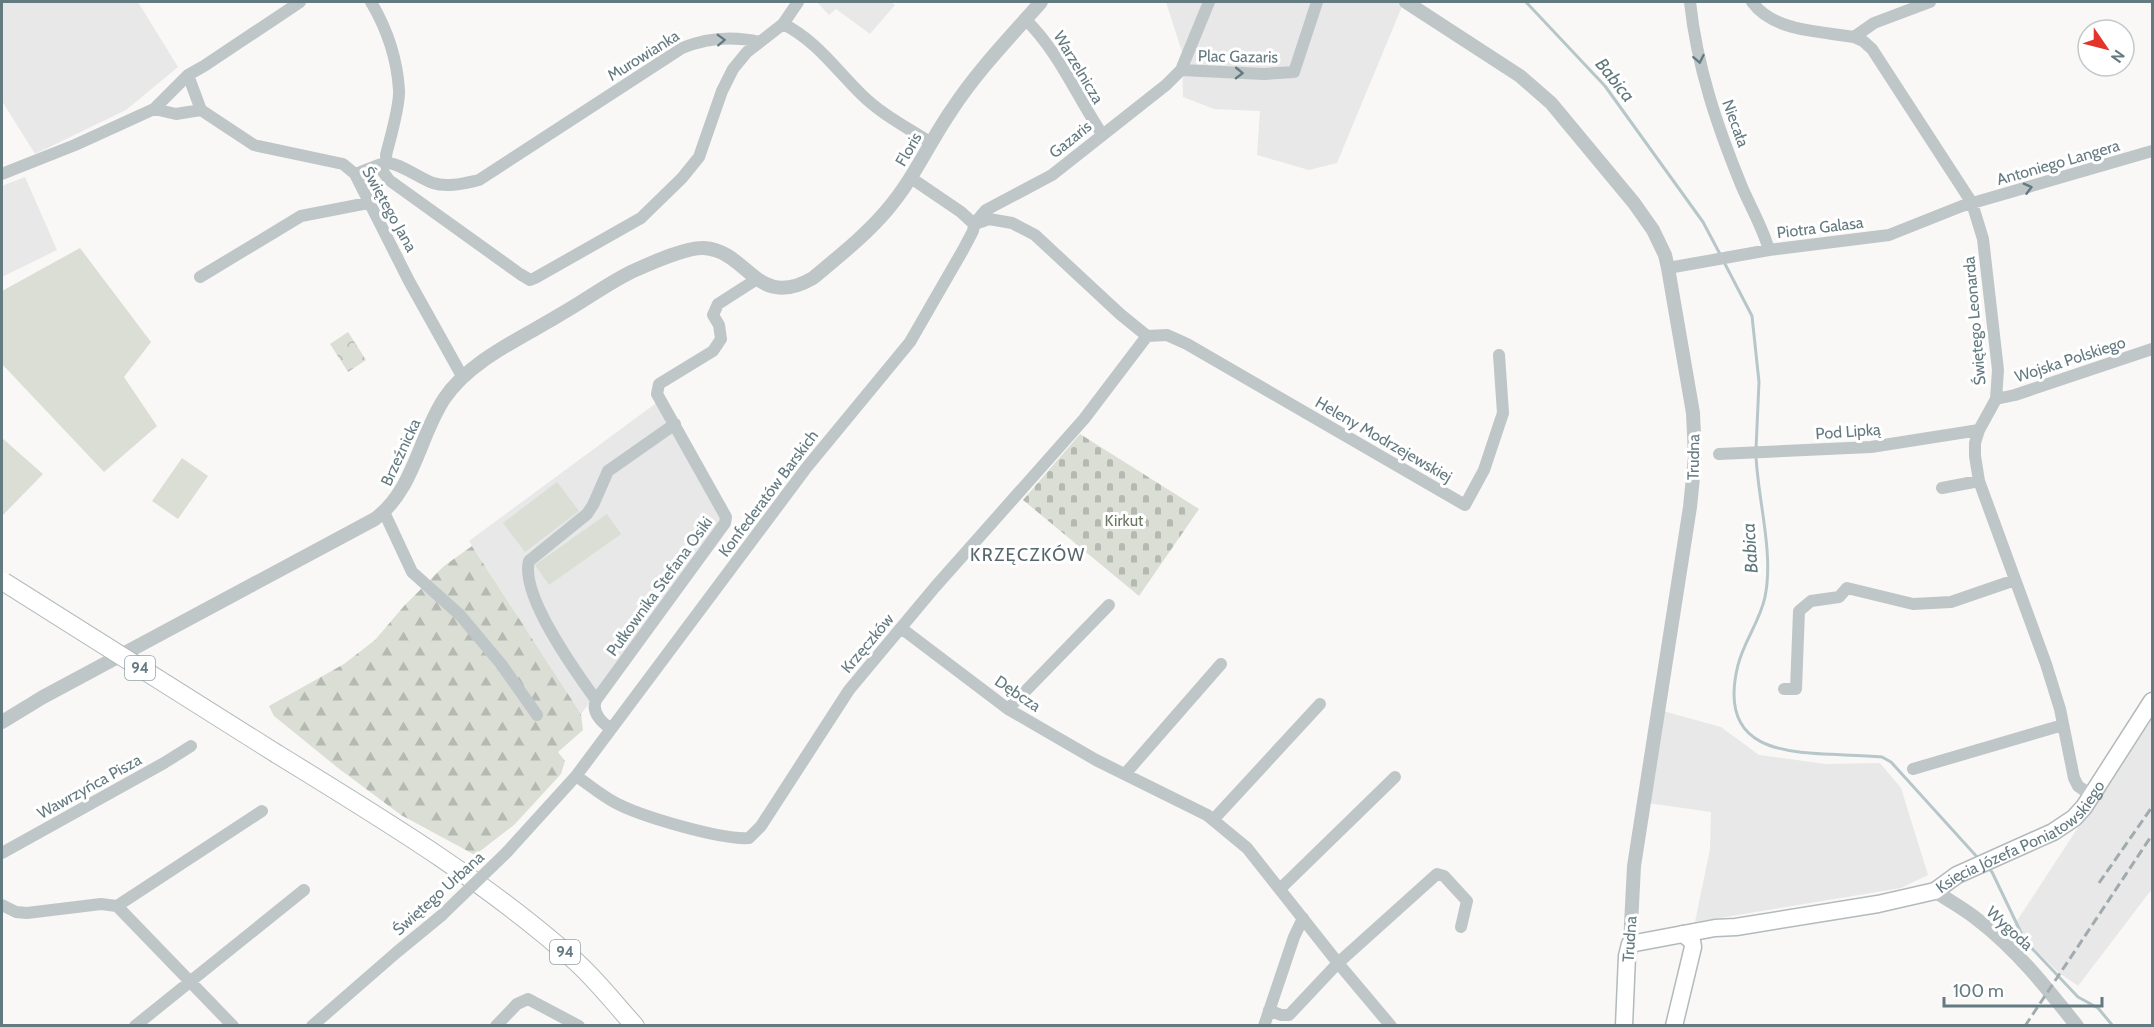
<svg xmlns="http://www.w3.org/2000/svg" width="2154" height="1027" font-family="Cabin,sans-serif">
<style>
.built{fill:#e7e8e7}
.forest{fill:url(#forest-firs)}
.cemetery{fill:url(#cemetery-stones)}
.park{fill:url(#park-crowns)}
.garden{fill:#daded5}
.lines{fill:none;stroke-linecap:round;stroke-linejoin:round}
.stream{stroke:#b7c7c9;stroke-width:3}
.secondary-casing{stroke:#b2babd;stroke-width:19}
.primary-casing{stroke:#b3babc;stroke-width:20}
.minor{stroke:#bfc6c8;stroke-width:12}
.tertiary{stroke:#bfc6c8;stroke-width:14}
.secondary{stroke:#fff;stroke-width:16}
.primary{stroke:#fff;stroke-width:18}
.rail{stroke:#a1aaae;stroke-width:3;stroke-dasharray:9 4.5;stroke-linecap:butt}
.primary-bridge-casing{stroke:#b3babc;stroke-width:20;stroke-linecap:butt}
.minor-bridge{stroke:#bfc6c8;stroke-width:12}
.primary-bridge{stroke:#fff;stroke-width:18}
.oneway{stroke:#647a81}
.labels{text-anchor:middle;stroke-width:6;stroke-linejoin:round;paint-order:stroke}
.shield{fill:#fff;stroke:#92a2a7;stroke-width:1.5}
.shield-label{font-size:15px;font-weight:bold;fill:#647a81}
.street-label{font-size:16px;fill:#647a81;stroke:#fff}
.park-label{font-size:16px;fill:#6b7963;stroke:#fff}
.water-label{font-size:18px;font-style:italic;fill:#5e787b;stroke:#fff}
.neighbourhood-label{font-size:18px;letter-spacing:1.5px;fill:#56666c;stroke:#fff}
</style>
<defs>
<pattern id="forest-firs" width="22" height="20" patternUnits="userSpaceOnUse" patternTransform="scale(1.5)"><rect width="22" height="20" fill="#daded5"/><path d="M5 1l3.5 6h-7zM16 11l3.5 6h-7z" fill="#b4b9b2"/></pattern>
<pattern id="cemetery-stones" width="16" height="16" patternUnits="userSpaceOnUse" patternTransform="scale(1.5)"><rect width="16" height="16" fill="#daded5"/><path d="M2 7V4a2 2 0 0 1 4 0v3zM10 15v-3a2 2 0 0 1 4 0v3z" fill="#b4b9b2"/></pattern>
<pattern id="park-crowns" width="20" height="18" patternUnits="userSpaceOnUse" patternTransform="scale(1.5)"><rect width="20" height="18" fill="#daded5"/><path d="M2 6a3 3 0 1 1 6 0M12 15a3 3 0 1 1 6 0" fill="none" stroke="#b4b9b2"/></pattern>
</defs>
<rect width="100%" height="100%" fill="#f9f8f6"/>
<path class="built" d="M2 2H138L178 67 126 110 35 154 2 101Z
M817 2H891L895 5 870 34 836 9 829 15Z
M1166 2H1396L1403 4 1337 163 1309 170 1257 155 1260 111 1214 109 1183 97 1182 52Z
M25 177 57 250 2 277V186Z
M663 398 729 514 581 714 469 541Z
M1663 711 1721 727 1759 755 1826 764 1880 763 1901 788 1928 875 1901 888 1695 922 1710 849 1711 812 1648 803Z
M2152 714V889L2078 986 2058 972 2013 927Z"/>
<path class="forest" d="M472 546 581 714 583 730 558 752 565 761 561 774 514 825 475 855 401 815 338 768 274 716 269 706 344 664 375 640 404 606 444 566Z"/>
<path class="cemetery" d="M1080 434 1199 509 1139 596 1023 500Z"/>
<path class="park" d="M348 332 366 360 348 372 330 344Z"/>
<path class="garden" d="M80 248 151 342 124 377 157 426 104 472 2 364V291Z
M2 438 43 474 3 515 2 513Z
M182 458 208 476 178 519 152 501Z
M557 482 579 511 525 552 503 523Z
M607 514 621 534 549 585 535 565Z"/>
<g class="lines">
<path class="stream" d="M1526 2 1605 86 1703 222 1721 256
M1724 262 1752 316 1759 382 1756 449
M1756 456C1758 501 1774 553 1765 597 1760 621 1744 641 1738 665 1712 769 1816 750 1882 757L1891 762 1978 858
M1987 867 1992 872 2025 941 2078 997 2098 1008 2113 1026"/>
<defs>
<g id="secondary">
<path id="s1" d="M1624 1026 1627 956 1630 944 1715 928 1736 927 1878 904 1935 891 1957 875 2053 832 2074 818 2084 807 2152 701"/>
<path d="M1674 1026 1693 947 1692 941 1683 934"/>
</g>
<path id="primary" d="M277 754C379 817 483 879 573 959 595 978 614 1003 635 1026"/>
</defs>
<use href="#secondary" class="secondary-casing"/>
<use href="#primary" class="primary-casing"/>
<path class="minor" d="M371 2C387 29 397 58 399 90 400 106 390 139 386 155L387 163
M1690 2C1697 67 1717 126 1742 187 1751 208 1763 228 1769 250
M1752 2C1774 32 1820 31 1854 37L1863 41 1872 49 1972 203 1983 239 1998 370 1996 399 1979 430 1975 443V456L1979 481 2046 664 2060 709 2074 778 2078 786 2091 795
M1025 19C1059 52 1076 95 1102 134
M783 24 798 2
M1854 37 1874 23 1930 2
M1181 70 1264 74 1294 72 1317 2
M154 109 176 114 201 110 188 75
M201 110 254 145 343 164 355 174 409 281 462 376
M379 166 389 180 520 274 530 280 535 278 641 218 682 178 699 157 722 91 733 69 747 52 783 24C816 40 837 71 862 95 881 114 908 128 931 143
M2 174 75 145 154 109 188 75 204 66 300 2
M355 174C365 171 376 165 386 163 399 162 420 179 433 183 447 188 465 183 479 180L682 48C706 38 734 36 760 42
M911 178 961 212 974 224
M975 224 989 219 1012 223 1035 235 1120 314 1147 336
M1668 268 1769 250 1889 235 1962 206 2152 151
M200 277 301 216 368 203
M1147 336 1167 335 1187 344 1465 505 1484 470 1503 413 1499 355
M1996 399 2015 395 2152 349
M1719 454 1871 447 1979 430
M1942 488 1979 481
M384 512 412 572 460 615 501 664 537 715
M901 628 1008 709 1096 760 1207 815 1247 848 1338 963 1391 1026
M1784 689H1796L1799 611 1811 601 1839 597 1847 588 1913 604 1951 602 2015 580
M596 700C575 671 520 595 529 561L587 514 593 505 608 471 675 424
M1008 709 1109 605
M611 729C601 722 591 712 596 700L725 523 726 517 657 394 659 384 713 351 721 339 719 325 713 315 718 304 757 279
M1913 769 2063 725
M1125 774 1221 664
M576 776C588 784 601 795 614 802 639 816 721 840 749 838L761 826 849 690 935 587 1084 419 1147 336
M1213 820 1320 704
M507 852 576 776 807 467 910 342 963 250 973 231 974 224 986 210 1052 175 1166 85 1181 70 1209 2
M2 853 164 763 191 746
M1280 889 1395 777
M2 905 16 912 27 913 101 904 117 906 233 1026
M117 906 262 811
M1269 1010 1281 1015H1289L1338 963 1437 874 1444 876 1467 901 1461 927
M135 1026 304 890
M312 1026 397 952 442 915
M496 1026 517 1004 528 999 579 1026
M1264 1026 1294 937 1303 918"/>
<path class="tertiary" d="M1406 2 1520 76 1551 103 1634 203 1653 230 1665 255 1668 268 1693 413 1695 457 1690 507 1634 866 1630 944
M2 722 43 697 375 519C414 490 419 437 444 399 470 360 522 338 561 314 584 301 607 284 631 272 649 264 685 247 704 248 749 251 756 311 813 278 838 257 866 235 887 210 913 180 929 143 951 111 977 71 1010 37 1041 2
M1935 891C1949 901 1965 909 1978 920 2016 949 2047 988 2077 1026"/>
<use href="#secondary" class="secondary"/>
<use href="#primary" class="primary"/>
<path class="rail" d="M2099 883 2152 807
M2025 1026 2152 835"/>
<defs>
<path id="primary-bridge" d="M4 582 277 754"/>
</defs>
<use href="#primary-bridge" class="primary-bridge-casing"/>
<path class="minor-bridge" d="M442 915 507 852"/>
<use href="#primary-bridge" class="primary-bridge"/>
</g>
<defs><path id="oneway-chevron" d="M-2-3.5L2.5 0L-2 3.5" fill="none" stroke-width="1.6" stroke-linecap="round" stroke-linejoin="round" transform="scale(1.5)"/></defs>
<g class="oneway">
<use href="#oneway-chevron" transform="translate(721 40) rotate(-2)"/>
<use href="#oneway-chevron" transform="translate(1699 59) rotate(79)"/>
<use href="#oneway-chevron" transform="translate(1239 73) rotate(1)"/>
<use href="#oneway-chevron" transform="translate(2028 188) rotate(-15)"/>
</g>
<g class="labels">
<g class="shield">
<rect x="125" y="656" width="30" height="24" rx="4.5"/>
<rect x="550" y="940" width="30" height="24" rx="4.5"/>
</g>
<g class="shield-label">
<text x="140" y="673">94</text>
<text x="565" y="957">94</text>
</g>
<g class="street-label">
<text transform="translate(643 55) rotate(-32)" y="6">Murowianka</text>
<text transform="translate(1238 56) rotate(1)" y="6">Plac Gazaris</text>
<text transform="translate(1079 67) rotate(59)" y="6">Warzelnicza</text>
<text transform="translate(1736 123) rotate(70)" y="6">Niecała</text>
<text transform="translate(1070 139) rotate(-39)" y="6">Gazaris</text>
<text transform="translate(908 149) rotate(-60)" y="6">Floris</text>
<text transform="translate(2058 162) rotate(-16)" y="6">Antoniego Langera</text>
<text transform="translate(390 209) rotate(61)" y="6">Świętego Jana</text>
<text transform="translate(1820 227) rotate(-7)" y="6">Piotra Galasa</text>
<text transform="translate(1974 321) rotate(-95)" y="6">Świętego Leonarda</text>
<text transform="translate(2070 359) rotate(-18)" y="6">Wojska Polskiego</text>
<text transform="translate(1848 431) rotate(-4)" y="6">Pod Lipką</text>
<text transform="translate(1384 439) rotate(30)" y="6">Heleny Modrzejewskiej</text>
<text transform="translate(400 452) rotate(-65)" y="6">Brzeźnicka</text>
<text transform="translate(1693 457) rotate(-89)" y="6">Trudna</text>
<text transform="translate(768 493) rotate(-53)" y="6">Konfederatów Barskich</text>
<text transform="translate(659 586) rotate(-54)" y="6">Pułkownika Stefana Osiki</text>
<text transform="translate(867 643) rotate(-50)" y="6">Krzęczków</text>
<text transform="translate(1018 693) rotate(34)" y="6">Dębcza</text>
<text transform="translate(89 786) rotate(-29)" y="6">Wawrzyńca Pisza</text>
<text dy="6" stroke="none"><textPath href="#s1" startOffset="495">Księcia Józefa Poniatowskiego</textPath></text>
<text transform="translate(438 893) rotate(-42)" y="6">Świętego Urbana</text>
<text transform="translate(2010 928) rotate(43)" y="6">Wygoda</text>
<text transform="translate(1629 939) rotate(-86)" y="6">Trudna</text>
</g>
<g class="park-label">
<text x="1124" y="526">Kirkut</text>
</g>
<g class="water-label">
<text transform="translate(1615 80) rotate(51)" y="6">Babica</text>
<text transform="translate(1750 548) rotate(-94)" y="6">Babica</text>
</g>
<g class="neighbourhood-label">
<text x="1028" y="561">KRZĘCZKÓW</text>
</g>
</g>
<rect width="2154" height="1027" fill="none" stroke="#647a81" stroke-width="6"/>
<g transform="translate(2106 48) rotate(125)"><circle r="28" fill="#ffffff" stroke="#c1cacd" stroke-width="1.5"/>
<path d="M0-4.5L10 22L0 15L-10 22Z" fill="#e3342c"/>
<text y="-9" font-size="16" font-weight="bold" text-anchor="middle" fill="#647a81">N</text>
</g>
<path d="M1944 997v9h158v-9" fill="none" stroke="#647a81" stroke-width="3"/>
<text x="1953" y="997" font-size="18" fill="#647a81" stroke="#ffffff" stroke-width="4.5" paint-order="stroke">100 m</text>
</svg>
